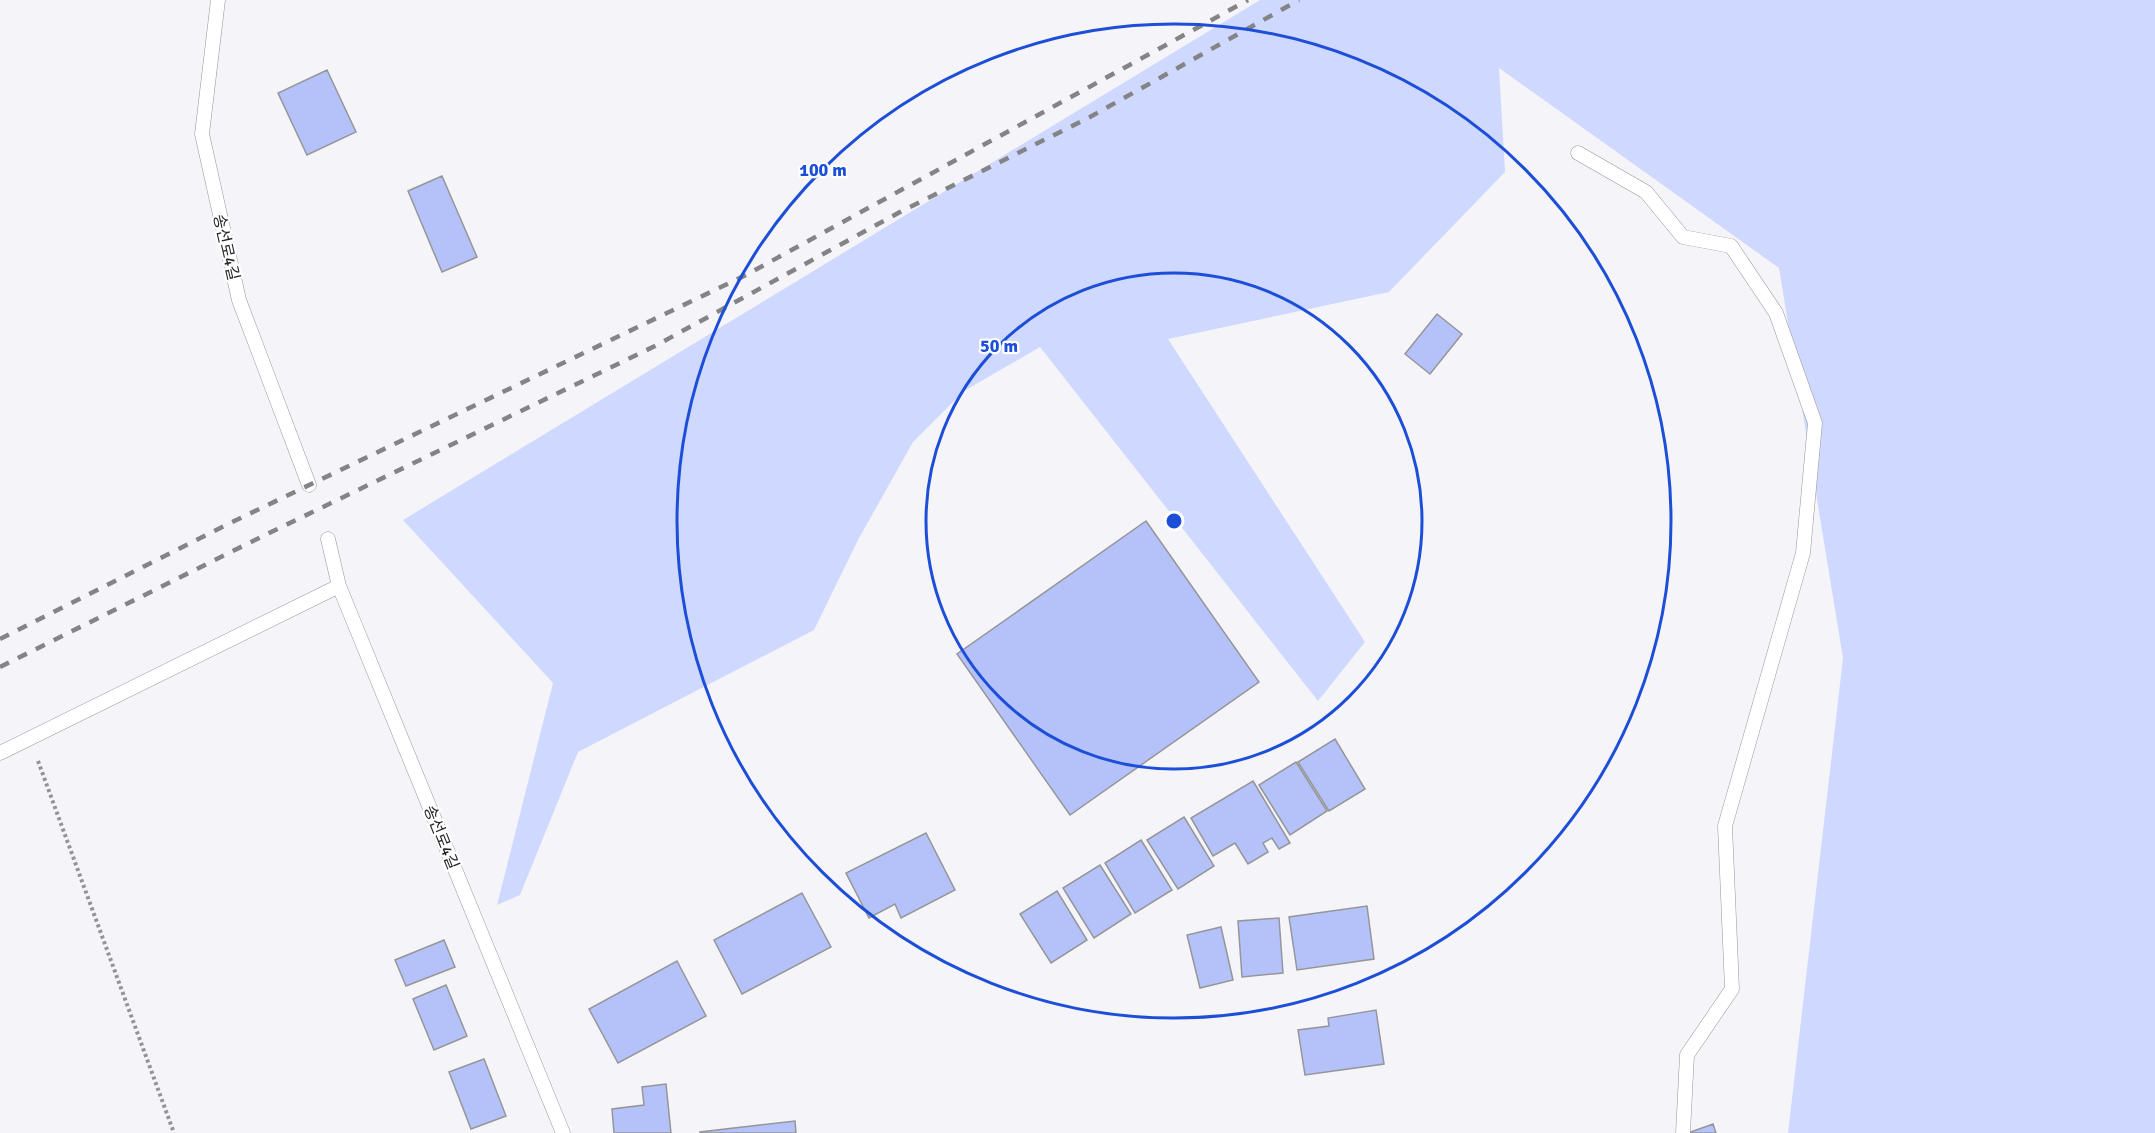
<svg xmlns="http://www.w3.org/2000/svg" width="2155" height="1133" font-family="Signika,'Noto Sans KR',sans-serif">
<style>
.green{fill:#cfd9ff}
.building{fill:#b4c2f9;stroke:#959699;stroke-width:1.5}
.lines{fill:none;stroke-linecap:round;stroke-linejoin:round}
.service-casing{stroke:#96979a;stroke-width:15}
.path{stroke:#939395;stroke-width:4;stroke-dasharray:3 3;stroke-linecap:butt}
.service{stroke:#fff;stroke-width:14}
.rail{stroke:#848487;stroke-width:4.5;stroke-dasharray:10 10;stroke-linecap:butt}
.ring{fill:none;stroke:#1d4ed8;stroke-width:3}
.labels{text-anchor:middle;stroke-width:4.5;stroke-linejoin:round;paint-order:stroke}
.street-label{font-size:16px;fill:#232324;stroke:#fff}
.centre{fill:#1d4ed8;stroke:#fff;stroke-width:3}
.ring-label{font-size:18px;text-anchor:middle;font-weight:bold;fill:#1d4ed8;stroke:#fff;stroke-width:4.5;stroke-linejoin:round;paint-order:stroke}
</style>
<rect width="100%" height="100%" fill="#f5f5f9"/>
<path class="green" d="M1260 0H2155V1133H1788L1843 658 1779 268 1499 68 1505 172 1389 292 1168 339 1365 642 1318 701 1040 347 964 391 913 442 858 540 814 630 578 752 520 895 497 905 553 683 403 520Z"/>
<path class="building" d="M327 70 356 132 307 155 278 93Z
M442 176 477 257 442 272 408 191Z
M1437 314 1462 334 1430 374 1405 354Z
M1146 521 1259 682 1070 815 957 654Z
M1335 739 1365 789 1329 811 1298 762Z
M1296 762 1327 811 1290 835 1259 785Z
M1253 781 1290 843 1279 849 1272 838 1263 843 1268 852 1248 864 1235 843 1213 856 1191 818Z
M1184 817 1214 866 1178 889 1147 840Z
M926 833 955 890 901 918 895 904 869 918 846 873Z
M1141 840 1172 890 1135 913 1105 863Z
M1100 865 1131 914 1094 938 1063 888Z
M1057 891 1087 940 1051 963 1020 914Z
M802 893 831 947 742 994 714 940Z
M1367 906 1374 959 1297 970 1289 917Z
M1279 918 1283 973 1242 977 1238 921Z
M1221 927 1233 980 1200 988 1187 935Z
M444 940 455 967 406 986 395 960Z
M677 961 706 1016 618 1063 589 1009Z
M446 985 467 1036 434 1050 413 999Z
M1376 1010 1384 1064 1305 1075 1298 1030 1329 1026 1328 1018Z
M484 1059 506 1116 471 1129 449 1072Z
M666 1084 671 1133H614L612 1109 644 1105 642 1087Z
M795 1121 796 1133H700V1132Z
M1713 1124 1716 1133H1688Z"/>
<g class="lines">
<defs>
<path id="service" d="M218 0 202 134 239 300 309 485
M1578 153 1646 192 1683 237 1731 246 1776 313 1815 423 1803 553 1725 826 1732 989 1687 1055 1683 1133
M328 539 339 586 563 1133
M0 753 339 586"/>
</defs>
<use href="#service" class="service-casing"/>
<path class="path" d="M38 761 174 1133"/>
<use href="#service" class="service"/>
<path class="rail" d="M0 639 224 526 746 275 1248 0
M0 667 261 537 655 346 900 212 1090 117 1299 0"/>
</g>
<g class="ring">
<circle cx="1174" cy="521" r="248"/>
<circle cx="1174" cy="521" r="497"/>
</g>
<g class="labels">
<g class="street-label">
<text transform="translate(227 247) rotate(77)" y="6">송선로4길</text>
<text transform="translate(442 837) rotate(68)" y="6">송선로4길</text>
</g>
</g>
<circle cx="1174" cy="521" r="9" class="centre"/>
<g class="ring-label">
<text x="823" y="176">100 m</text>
<text x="999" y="352">50 m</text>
</g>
</svg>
